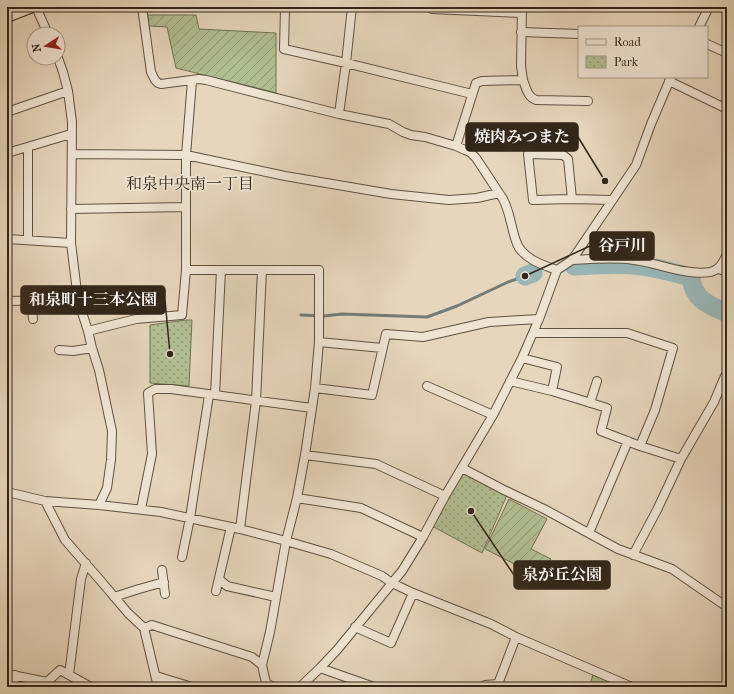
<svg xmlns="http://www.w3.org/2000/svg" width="734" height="694" font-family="'IM FELL French Canon','Noto Serif JP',serif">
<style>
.park{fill:url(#park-dots);stroke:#727256}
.garden{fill:url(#garden-furrows);stroke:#727256}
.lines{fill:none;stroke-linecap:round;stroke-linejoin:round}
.stream{stroke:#707d79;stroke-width:3}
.river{stroke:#99b7b9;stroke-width:19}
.minor-casing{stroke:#5f5242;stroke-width:10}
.secondary-casing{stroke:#322619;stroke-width:14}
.minor{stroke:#efe4d3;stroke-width:8}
.secondary{stroke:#efe4d3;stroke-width:12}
.labels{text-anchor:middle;stroke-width:3.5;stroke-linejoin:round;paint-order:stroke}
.neighbourhood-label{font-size:16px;fill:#322619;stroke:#efe4d3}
.leader{fill:none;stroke:#322619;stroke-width:1.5}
.callout-dot{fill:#322619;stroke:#efe4d3;stroke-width:1.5}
.callout{fill:#322619;stroke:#322619;stroke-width:1.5}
.callout-label{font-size:16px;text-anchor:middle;font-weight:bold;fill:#fff}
</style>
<defs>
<pattern id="park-dots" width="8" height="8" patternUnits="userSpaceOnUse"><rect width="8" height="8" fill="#b1be93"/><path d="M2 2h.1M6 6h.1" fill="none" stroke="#919a77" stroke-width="1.8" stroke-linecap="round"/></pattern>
<pattern id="garden-furrows" width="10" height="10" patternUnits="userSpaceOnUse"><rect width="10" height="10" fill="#b1be93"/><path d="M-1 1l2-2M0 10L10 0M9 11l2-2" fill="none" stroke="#919a77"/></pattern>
</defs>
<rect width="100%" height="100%" fill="#e6d6bc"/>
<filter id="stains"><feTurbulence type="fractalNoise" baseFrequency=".005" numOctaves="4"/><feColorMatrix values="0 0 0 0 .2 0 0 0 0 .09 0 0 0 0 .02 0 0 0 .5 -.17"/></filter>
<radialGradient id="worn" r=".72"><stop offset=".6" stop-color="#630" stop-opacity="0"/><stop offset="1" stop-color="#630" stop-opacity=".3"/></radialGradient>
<path class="park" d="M186 320H192L189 386 150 383V325Z
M463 472 507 495 482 553 432 526Z
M593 675 622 687H589Z"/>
<path class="garden" d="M148 15H196L199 29 276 33V93L176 68 167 27 149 26Z
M509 499 547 519 531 549 551 559 544 579 485 549Z"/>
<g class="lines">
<path class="stream" d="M301 315 324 316 342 314 427 317 457 306 508 282 525 276
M51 683 55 687"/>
<path class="river" d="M574 266C596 265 619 263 642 266 659 268 675 273 691 277 693 300 709 305 727 313
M525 276 533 273"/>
<defs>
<path id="minor" d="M36 7 48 34
M142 7 151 72 155 80 158 83 161 84 199 79 206 80 339 114 389 124 403 132 411 135 425 137 456 146 465 150 470 152 476 158 503 199C510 212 511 227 516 241 521 258 542 265 557 270
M285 7 284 49 346 63 472 94
M432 7V9L522 13
M699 27 709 7
M521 32 579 34
M707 44 727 53
M58 58 63 72 68 91 72 122 71 243 78 300 88 331 92 348 99 370 112 431 111 460 107 488 99 505
M523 80C526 87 527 97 536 100L588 101
M669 81 727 109
M7 112 68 91
M339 114 346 63 352 7
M456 146 476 83 482 81 523 80 521 66 522 7
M7 153 71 134
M72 154 186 155 285 176 391 194 449 200 477 198 499 193
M572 199 568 159 563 155 528 154 533 200 572 199 612 200
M71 209 186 207
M7 239 71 243
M28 240V147
M572 260C593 259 614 257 634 260 659 263 686 276 710 272 720 270 722 263 727 255
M719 269 727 272
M186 270H262L256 401 240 529
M262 270H319V342
M31 300 33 319
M7 301 78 300
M88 331 136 319 182 315 186 270V155L192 81
M533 333H627L673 348 655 410 640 446 681 459
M59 350 73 351 92 348
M522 358 557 367 552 391
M510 381 552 391 607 408 601 431 640 446
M427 386 493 415
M315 388 372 395 386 334 423 337 489 322 539 319
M215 395 221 270
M590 403 597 381
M305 455 376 464 445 496
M462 468 504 490 544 509 618 549 672 569 727 607
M7 492 45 501 99 505 161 512 240 529 286 541 331 554 382 576 392 583 413 593 491 624 516 637 632 687
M297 498 361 508 423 537
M45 501 65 540 100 580 128 613 144 628 158 687
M141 509 152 454 148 393 155 389H171L312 408
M589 533 628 441
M633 555 657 510 681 459 714 402 725 376 727 377
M182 557 190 518 209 395
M162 570 165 594
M219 579 227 586 276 597
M216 591 231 527
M114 597 139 589 164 582
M355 627 391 643 413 593
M144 628 152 625 252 657 262 665
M320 668 374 687
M7 674 47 682 60 670 91 687
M69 675 81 579 86 563
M156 676 192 687
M13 687 15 675
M273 687 266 683 262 665 270 632 286 541 297 498 305 455 315 388 319 342 382 348
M300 687 320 668 337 650 402 571 423 537 445 496 493 415 522 358 539 319 557 270 572 260 636 165 651 124 671 77
M483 687 485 685 498 684 516 637"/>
<path id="secondary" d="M7 16 30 7"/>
</defs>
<use href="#minor" class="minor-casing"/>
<use href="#secondary" class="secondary-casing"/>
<use href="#minor" class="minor"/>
<use href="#secondary" class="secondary"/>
</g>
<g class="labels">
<g class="neighbourhood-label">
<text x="190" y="189">和泉中央南一丁目</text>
</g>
</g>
<path class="leader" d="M605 181L578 137M525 276L590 246M170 354L165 300M471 511L514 575"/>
<g class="callout-dot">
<circle cx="605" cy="181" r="4"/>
<circle cx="525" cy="276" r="4"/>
<circle cx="170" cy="354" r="4"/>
<circle cx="471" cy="511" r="4"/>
</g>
<g class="callout">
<rect x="466" y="123" width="112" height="28" rx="4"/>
<rect x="590" y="232" width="64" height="28" rx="4"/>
<rect x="21" y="286" width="144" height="28" rx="4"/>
<rect x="514" y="561" width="96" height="28" rx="4"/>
</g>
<g class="callout-label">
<text x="522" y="142">焼肉みつまた</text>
<text x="622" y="251">谷戸川</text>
<text x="93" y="305">和泉町十三本公園</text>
<text x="562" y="580">泉が丘公園</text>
</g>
<rect width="734" height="694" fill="none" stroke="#e6d6bc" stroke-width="24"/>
<rect x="8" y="8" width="718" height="678" fill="none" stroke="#322619" stroke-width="2"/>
<rect x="12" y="12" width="710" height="670" fill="none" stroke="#322619"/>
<rect x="578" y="26" width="130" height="52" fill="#efe4d3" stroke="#a39889"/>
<rect x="586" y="39" width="20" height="6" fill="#efe4d3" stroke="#a39889"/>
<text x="614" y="46" font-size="12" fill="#322619">Road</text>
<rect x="586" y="56" width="20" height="12" fill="url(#park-dots)" stroke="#a39889"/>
<text x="614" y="66" font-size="12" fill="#322619">Park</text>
<g transform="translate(46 46) rotate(258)"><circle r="19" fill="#efe4d3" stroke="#a39889"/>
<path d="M0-3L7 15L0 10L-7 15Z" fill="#8f2418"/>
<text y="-6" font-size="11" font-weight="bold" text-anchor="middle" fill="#322619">N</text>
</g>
<rect width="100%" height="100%" filter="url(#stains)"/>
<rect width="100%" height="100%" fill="url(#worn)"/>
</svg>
